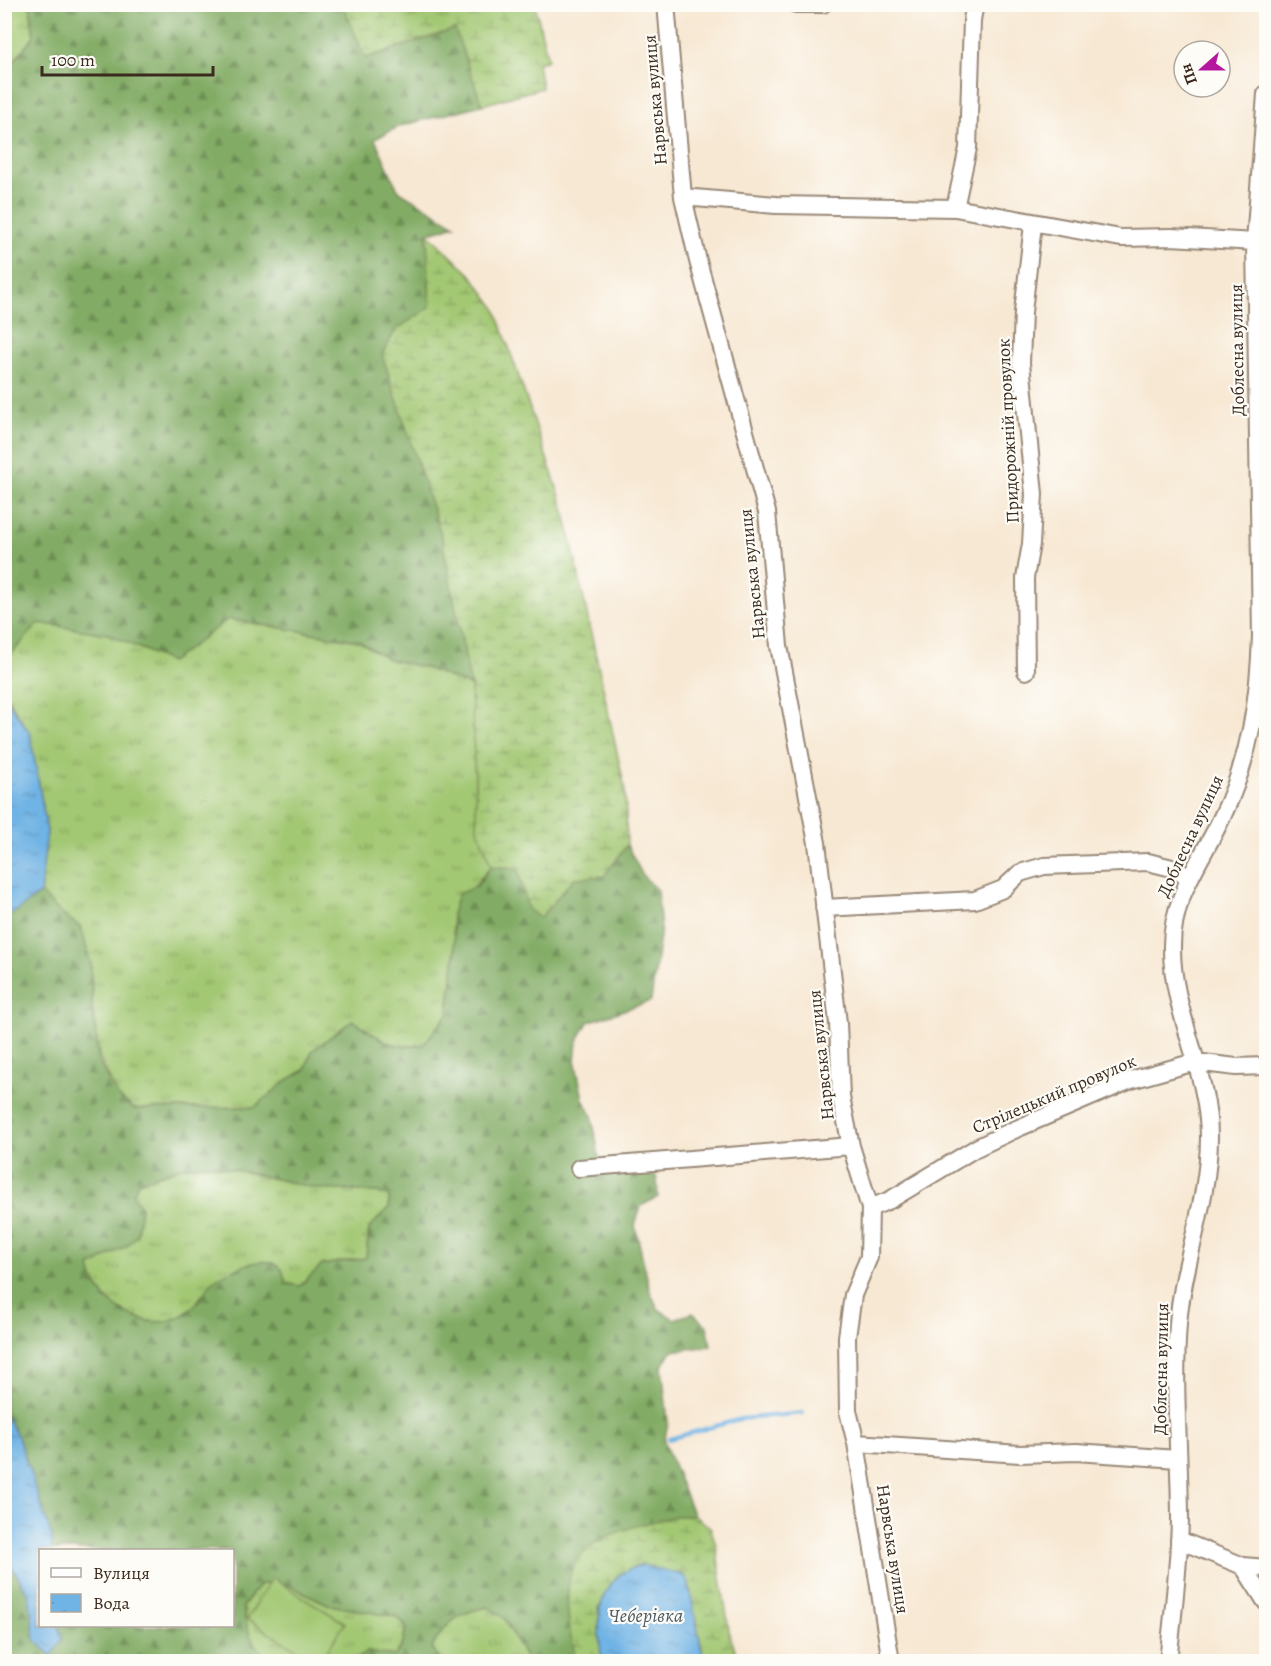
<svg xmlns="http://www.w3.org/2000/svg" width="1271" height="1666" font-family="Alegreya,serif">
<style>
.grass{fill:url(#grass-tufts);stroke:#6f7948;stroke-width:1.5}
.forest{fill:url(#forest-firs);stroke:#5e6b42;stroke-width:1.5;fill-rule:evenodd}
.wetland{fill:url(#wetland-marsh);stroke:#6f7948;stroke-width:1.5}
.pitch{fill:#a3c873;stroke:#6f7948;stroke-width:1.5}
.water{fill:url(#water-ripples);stroke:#566e82;stroke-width:1.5}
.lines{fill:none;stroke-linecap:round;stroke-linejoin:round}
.stream{stroke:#70b3e5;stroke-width:4}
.minor-casing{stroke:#998978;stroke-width:20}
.minor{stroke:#fff;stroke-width:16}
.labels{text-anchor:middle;stroke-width:4.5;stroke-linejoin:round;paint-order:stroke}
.street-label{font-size:18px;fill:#3b2a1e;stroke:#fdfcf7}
.water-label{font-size:20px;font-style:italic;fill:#4e5a64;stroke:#fdfcf7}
</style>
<defs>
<pattern id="grass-tufts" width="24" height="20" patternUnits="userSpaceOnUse" patternTransform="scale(1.5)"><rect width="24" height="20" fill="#a3c873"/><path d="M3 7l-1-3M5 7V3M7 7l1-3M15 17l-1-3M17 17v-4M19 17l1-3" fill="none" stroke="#86a35e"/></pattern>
<pattern id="forest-firs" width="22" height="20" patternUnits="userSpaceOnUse" patternTransform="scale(1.5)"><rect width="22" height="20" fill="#82ac65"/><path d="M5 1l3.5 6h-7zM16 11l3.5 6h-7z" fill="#6c8c53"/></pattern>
<pattern id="wetland-marsh" width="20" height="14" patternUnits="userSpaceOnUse" patternTransform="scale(1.5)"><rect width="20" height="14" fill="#a3c873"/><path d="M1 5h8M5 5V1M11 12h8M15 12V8" fill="none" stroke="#86a35e"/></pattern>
<pattern id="water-ripples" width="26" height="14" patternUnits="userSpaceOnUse" patternTransform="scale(1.5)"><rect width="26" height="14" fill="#70b3e5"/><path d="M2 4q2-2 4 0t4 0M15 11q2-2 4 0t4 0" fill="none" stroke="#5d92b9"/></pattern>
</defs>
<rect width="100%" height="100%" fill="#fdfcf7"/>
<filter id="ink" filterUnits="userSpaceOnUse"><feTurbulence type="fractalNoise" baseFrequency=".0167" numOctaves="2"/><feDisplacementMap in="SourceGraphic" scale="12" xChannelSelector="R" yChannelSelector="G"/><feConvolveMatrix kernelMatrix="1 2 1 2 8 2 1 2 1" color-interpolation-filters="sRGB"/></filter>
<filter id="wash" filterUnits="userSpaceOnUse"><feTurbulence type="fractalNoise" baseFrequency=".008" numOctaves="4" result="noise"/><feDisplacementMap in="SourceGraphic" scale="24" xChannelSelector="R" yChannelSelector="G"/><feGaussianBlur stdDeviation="1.35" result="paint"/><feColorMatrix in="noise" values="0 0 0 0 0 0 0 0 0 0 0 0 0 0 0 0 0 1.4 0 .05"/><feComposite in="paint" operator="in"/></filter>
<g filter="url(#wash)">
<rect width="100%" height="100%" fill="#f7e8d3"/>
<path class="grass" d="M5 5H30L34 36 5 73Z
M228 619 359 641 388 659 426 668 471 686 477 827 491 866 452 914 455 953 448 1014 423 1045C390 1049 378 1038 353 1020L312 1051 305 1070 287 1080 256 1107 134 1109 118 1096 99 1057 92 1003 91 965 81 927 64 916 40 893 47 831 30 733 6 696 4 661 39 623 108 634 171 662Z
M209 1164 320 1189 376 1192 389 1196V1208L369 1228 366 1258 322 1265 300 1286 214 1281C203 1296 193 1312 174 1319 141 1331 94 1301 90 1266L128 1245 133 1196 138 1182 182 1167Z
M260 1584 288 1585 330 1605 397 1617 406 1627 403 1644 395 1656 367 1652C351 1663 338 1661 319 1661 267 1661 252 1663 243 1606Z
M488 1607 504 1618 527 1661H440L432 1648C444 1623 461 1611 488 1607Z"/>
<path class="forest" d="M30 5H346L344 7 365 58 456 28 482 105 400 126 375 139 398 190 455 225 427 234 430 307 396 330 382 354 441 534 471 686 426 668 388 659 359 641 228 619 171 662 108 634 39 623 5 661 4 73 34 36Z
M627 845 643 876 657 889 661 928 651 1001 588 1022 577 1042 575 1060 583 1099 592 1115 600 1163H644L657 1178 658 1197 641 1206 635 1225 650 1291 658 1309 674 1319 693 1313 707 1326 711 1346 672 1351 662 1366 668 1423 664 1442 694 1516H676L575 1656 577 1661H527L504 1618 488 1607C461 1611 444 1623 432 1648L440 1661H354L367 1652 395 1656 403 1644 406 1627 397 1617 330 1605 288 1585 260 1584 243 1606C247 1631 251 1648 274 1661H5L4 1555 29 1595 35 1640 62 1639 59 1626H232V1550H52V1537L18 1437 5 1415V915L15 912 40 893 64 916 81 927 91 965 92 1003 99 1062 118 1096 134 1109 255 1107 287 1080 305 1070 312 1051 353 1020C378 1038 390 1050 423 1045L448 1014 455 953 452 914 458 894 477 886 491 866 518 868 528 909 540 918 574 878 604 876ZM209 1164 320 1189 376 1192 389 1197V1208L369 1228 366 1258 322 1265 300 1286 286 1283 282 1269C279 1267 274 1263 270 1262 256 1259 224 1271 214 1281 199 1295 198 1310 174 1319 141 1331 94 1301 90 1267L128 1245 137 1235 141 1208 133 1195 138 1182 182 1167Z"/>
<path class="wetland" d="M346 4 535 5 548 60 538 63 542 88 482 105 455 29 365 58 344 7Z
M427 233 470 274 495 307 564 508 625 789 627 845 604 876 574 878 540 918 528 909 518 868 491 866 477 827 471 686 441 534 382 354 396 330 430 307Z
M676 1516H694L710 1527 716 1545 730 1637 740 1661H704L688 1581 683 1575 642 1565 617 1576 599 1608 602 1661H577C569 1636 560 1579 579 1557 601 1532 645 1523 676 1516Z"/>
<path class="pitch" d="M272 1578 345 1623 321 1661H315L247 1619Z"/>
<path class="water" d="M4 696 30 733 47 831 40 893 15 912 5 915Z
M5 1415 18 1437 52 1537V1550H40V1626H59L62 1639 52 1656 35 1640 29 1595 5 1555Z
M642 1565 683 1575 688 1581 704 1661H602C596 1622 594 1576 642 1565Z"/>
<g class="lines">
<path class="stream" d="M669 1439 741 1419 803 1413"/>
</g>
</g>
<g filter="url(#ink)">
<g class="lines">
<defs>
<path id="minor" d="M666 4 683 197 698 261 767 512 779 646 817 843 838 1023 841 1097 851 1146 870 1208 869 1257 853 1295 847 1337 848 1411 856 1443 891 1662
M795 4H823
M683 197 776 205 955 208 1121 238 1171 237 1255 242
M955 208 968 148 972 20 975 4
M1026 671 1025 578 1031 544 1034 494 1021 363 1023 312 1033 224
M824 908 975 900 1003 889 1020 873 1044 866 1148 862 1172 868 1189 877
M579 1168 851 1146
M870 1208 890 1200 976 1148 1016 1129 1131 1080 1195 1062 1236 1067 1266 1066
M856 1443 1020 1454 1076 1452 1178 1459
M1179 1540 1243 1566 1266 1602
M1243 1566 1266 1568
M1168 1662C1173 1614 1179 1567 1180 1520 1180 1455 1173 1389 1178 1324 1183 1261 1209 1201 1209 1137 1209 1072 1171 1011 1172 946 1172 895 1203 859 1223 815 1250 758 1259 698 1261 636L1255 242 1266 94"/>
</defs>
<use href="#minor" class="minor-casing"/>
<use href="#minor" class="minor"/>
</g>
</g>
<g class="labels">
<g class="street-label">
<text transform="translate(655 100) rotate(-95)" y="6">Нарвська вулиця</text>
<text transform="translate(1237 350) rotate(-91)" y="6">Доблесна вулиця</text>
<text transform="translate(1008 431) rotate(-93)" y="6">Придорожній провулок</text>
<text transform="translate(752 574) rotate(-96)" y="6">Нарвська вулиця</text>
<text transform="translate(1190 836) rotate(-65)" y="6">Доблесна вулиця</text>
<text transform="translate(821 1055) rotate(-96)" y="6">Нарвська вулиця</text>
<text transform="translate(1054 1094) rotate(-23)" y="6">Стрілецький провулок</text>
<text transform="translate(1161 1369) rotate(-89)" y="6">Доблесна вулиця</text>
<text transform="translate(893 1549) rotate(81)" y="6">Нарвська вулиця</text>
</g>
<g class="water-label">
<text x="646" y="1622">Чеберівка</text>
</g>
</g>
<rect width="1271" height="1666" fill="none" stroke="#fdfcf7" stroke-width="24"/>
<rect x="39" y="1549" width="195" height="78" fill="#fdfcf7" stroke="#afa8a0" stroke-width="1.5"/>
<rect x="51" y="1568" width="30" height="9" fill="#ffffff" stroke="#afa8a0" stroke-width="1.5"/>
<text x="93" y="1579" font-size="18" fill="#3b2a1e">Вулиця</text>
<rect x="51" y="1594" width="30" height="18" fill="url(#water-ripples)" stroke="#afa8a0" stroke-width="1.5"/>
<text x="93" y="1609" font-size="18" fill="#3b2a1e">Вода</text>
<g transform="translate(1202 69) rotate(249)"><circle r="28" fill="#fdfcf7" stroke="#afa8a0" stroke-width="1.5"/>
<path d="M0-4.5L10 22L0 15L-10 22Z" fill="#b5179e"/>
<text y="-9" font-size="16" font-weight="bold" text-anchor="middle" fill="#3b2a1e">Пн</text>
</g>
<path d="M42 66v9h171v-9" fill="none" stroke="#3b2a1e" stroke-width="3"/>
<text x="51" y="66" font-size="18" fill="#3b2a1e" stroke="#fdfcf7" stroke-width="4.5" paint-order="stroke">100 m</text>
</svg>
